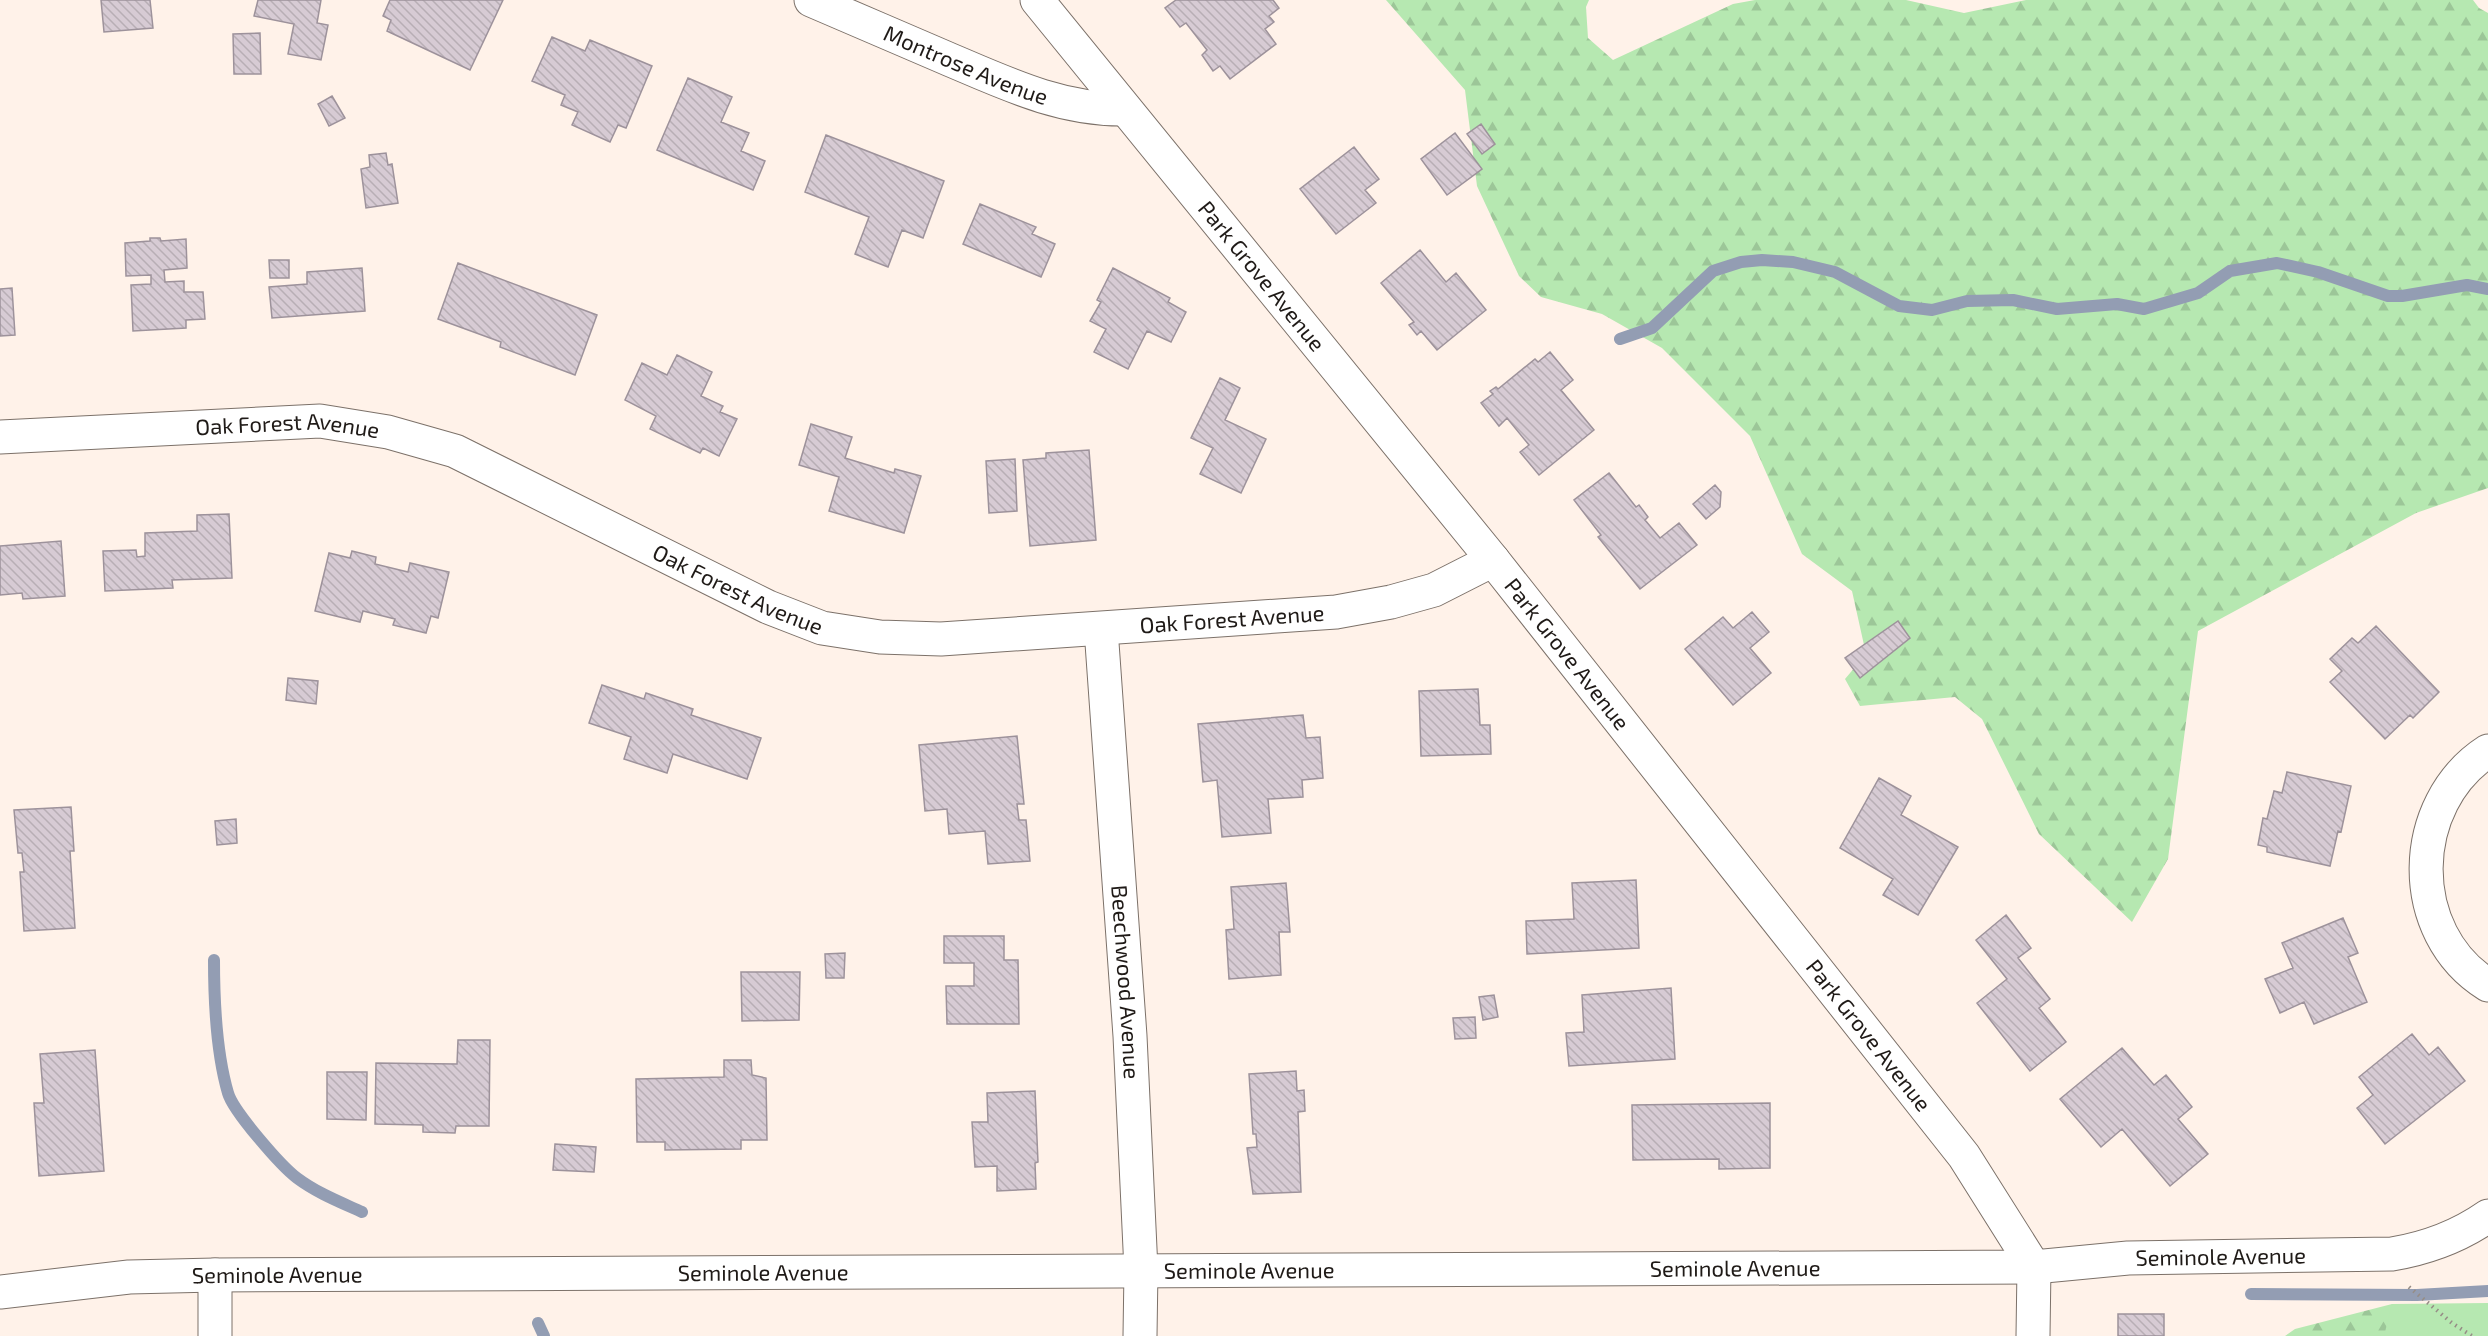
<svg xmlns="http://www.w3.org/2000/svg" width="2488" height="1336" font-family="'Exo 2',sans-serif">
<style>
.forest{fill:url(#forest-firs)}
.green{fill:#b6e8b1}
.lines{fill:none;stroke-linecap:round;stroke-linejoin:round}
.stream{stroke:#939db3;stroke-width:12}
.building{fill:url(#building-back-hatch);stroke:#9d929b;stroke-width:1.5}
.minor-casing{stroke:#7c7169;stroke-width:35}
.path{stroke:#968d86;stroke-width:4;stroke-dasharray:1.5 4.5;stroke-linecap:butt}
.minor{stroke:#fff;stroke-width:33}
.labels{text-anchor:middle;stroke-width:5;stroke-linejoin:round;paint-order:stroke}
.street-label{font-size:22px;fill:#1f1a17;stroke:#fff}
</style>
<defs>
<pattern id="forest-firs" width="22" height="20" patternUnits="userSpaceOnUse" patternTransform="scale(1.5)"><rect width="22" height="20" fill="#b6e8b1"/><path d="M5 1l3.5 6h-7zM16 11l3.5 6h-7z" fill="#9cc698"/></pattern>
<pattern id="building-back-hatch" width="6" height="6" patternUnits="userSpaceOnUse" patternTransform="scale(1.5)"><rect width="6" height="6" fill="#d7cbd4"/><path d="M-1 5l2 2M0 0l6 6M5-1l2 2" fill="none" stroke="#b8aeb5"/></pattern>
</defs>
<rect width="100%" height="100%" fill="#fff2e9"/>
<path class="forest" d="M1386 0H1589L1586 7 1588 38 1613 60 1733 4 1755 0H1906L1964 13 2026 0H2473L2479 8 2488 13V488L2416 513 2198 631 2168 859 2132 922 2039 834 1982 719 1955 697 1860 706 1845 679 1866 654 1852 591 1802 554 1750 436 1662 348 1602 314 1541 297 1519 276 1477 186 1465 90Z
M2392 1304 2488 1328V1336H2285L2295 1329Z"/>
<path class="green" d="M2488 1303V1336H2384L2392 1304Z"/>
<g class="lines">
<path class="stream" d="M1620 339 1652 328 1713 271 1741 262 1762 260 1793 262 1835 272 1899 306 1932 310 1967 301 2013 300 2057 309 2117 304 2144 309 2198 293 2230 271 2277 263 2318 272 2388 296H2402L2467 285 2488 289
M214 960C214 1003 216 1052 228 1093 233 1111 281 1166 297 1178 317 1193 340 1202 362 1212
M2251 1294 2417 1295 2488 1291
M538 1323 544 1336"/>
</g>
<path class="building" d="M101 0H150L153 28 104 32Z
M258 0H321L317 23 328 25 321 60 288 54 294 24 254 16Z
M390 0H503L470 70 387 31 391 20 383 16Z
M1176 0H1273L1279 8 1269 16 1274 22 1265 29 1276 44 1230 79 1220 66 1213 71 1202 55 1207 50 1186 23 1180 27 1165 8Z
M260 33 261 74H234L233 34Z
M552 37 585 51 590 40 652 66 626 128 618 125 610 142 572 125 578 112 561 105 565 95 532 81Z
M688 78 732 97 721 122 749 133 741 151 765 161 753 190 657 150Z
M332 96 345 118 329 126 318 104Z
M1481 124 1495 144 1482 154 1467 134Z
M1455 133 1482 169 1447 195 1421 159Z
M826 135 944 181 923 238 902 230 888 267 855 254 869 217 805 192Z
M1354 147 1379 179 1365 190 1376 203 1336 234 1300 189Z
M386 153 388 165 392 164 398 203 366 208 361 169 370 167 369 155Z
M980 204 1036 227 1032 234 1055 244 1041 277 963 244Z
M150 238H160L161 241 186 239 187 268 164 270 165 282 184 281V292H203L205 319 186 320V328L133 331 131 285 151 284V275L126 276 125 243 150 241Z
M1420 250 1446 282 1456 273 1486 310 1437 350 1421 331 1417 335 1409 325 1414 322 1381 283Z
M269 260H289V278H270Z
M458 263 597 315 575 375 500 347 501 342 438 319Z
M362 268 365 311 272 318 269 287 307 284V272Z
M1113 268 1170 298 1168 302 1186 312 1171 342 1147 331 1128 369 1094 352 1106 329 1090 321 1101 302 1097 300Z
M12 288 15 335 0 336V289Z
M1550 352 1573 380 1561 390 1594 430 1539 475 1520 452 1529 445 1507 418 1499 426 1481 403 1493 394 1490 391 1496 387 1498 389 1535 359 1538 362Z
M677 355 712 372 701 396 723 406 720 412 737 419 719 456 703 448 700 453 650 429 656 416 625 400 642 363 667 375Z
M1220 378 1240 388 1225 420 1266 439 1241 493 1200 474 1213 448 1191 438Z
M811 424 852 437 845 458 894 473 895 469 921 476 904 533 829 511 839 477 799 465Z
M1089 450 1096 540 1030 546 1023 460 1046 458V453Z
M1015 459 1017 511 989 513 986 461Z
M1609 473 1636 507 1639 505 1648 517 1645 520 1660 538 1679 523 1697 545 1640 589 1598 537 1601 535 1574 500Z
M1715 485 1721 492 1720 507 1706 519 1693 504Z
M229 514 232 578 172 580 173 588 105 591 103 551 136 550 137 557 145 556V533L197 531V515Z
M61 541 65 596 23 599 22 593 0 595V546Z
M352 551 376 557 375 564 408 572 410 563 449 572 438 618 431 616 426 633 393 625 395 619 363 611 360 622 315 611 329 553 350 558Z
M1752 612 1769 632 1750 648 1771 673 1733 705 1685 649 1723 617 1733 628Z
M1898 621 1910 638 1860 678 1845 658Z
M2376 626 2439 692 2413 718 2410 715 2385 739 2330 682 2342 671 2330 659 2352 638 2358 643Z
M288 678 318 681 316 704 286 700Z
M602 685 644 699 646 693 693 709 691 715 761 738 747 779 673 754 667 773 624 759 631 737 589 723Z
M1478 689 1480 725H1490L1491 754 1421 756 1419 691Z
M1303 715 1306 738 1320 737 1323 778 1302 780 1303 797 1268 799 1271 833 1222 837 1217 780 1203 782 1198 724Z
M1017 736 1024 804H1017L1019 820H1026L1030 861 988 864 985 831 949 834 947 809 925 811 919 745Z
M2287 772 2351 786 2341 832 2338 831 2330 866 2267 852V847L2258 845 2263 818 2267 819 2274 791 2282 793Z
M1879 778 1911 796 1901 815 1958 847 1918 915 1883 895 1893 879 1840 848Z
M71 807 74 851H70L75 928 24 931 20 872H24L22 853H18L14 810Z
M236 819 237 843 217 845 215 821Z
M1636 880 1639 948 1527 954 1526 921 1574 919 1572 883Z
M1286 883 1290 932H1279L1281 975 1229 979 1226 930 1234 929 1231 887Z
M2006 915 2031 948 2018 958 2050 999 2039 1008 2066 1042 2030 1071 1977 1003 2007 979 1976 940Z
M2343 918 2358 953 2348 957 2367 1002 2314 1024 2304 1002 2280 1013 2265 979 2293 968 2282 943Z
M944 936H1004V960H1018L1019 1024H947L946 986H974V963H944Z
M845 953 844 978H826L825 954Z
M741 972H800L799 1020 742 1021Z
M1671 988 1675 1059 1569 1066 1566 1033 1584 1032 1582 995Z
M1494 995 1498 1017 1483 1020 1479 997Z
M1475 1017 1476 1038 1455 1039 1453 1018Z
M2412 1034 2429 1055 2438 1047 2465 1081 2385 1144 2357 1108 2373 1095 2359 1077Z
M458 1040H490L489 1126H456L455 1133 423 1132V1125L375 1124 376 1063 457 1064Z
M2122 1048 2154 1085 2166 1075 2192 1107 2178 1119 2208 1154 2170 1186 2122 1129 2101 1147 2060 1099Z
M95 1050 104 1171 39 1176 34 1103H44L40 1054Z
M724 1060H751L752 1075 766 1078 767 1140H741V1149L665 1150V1142H637L636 1079 724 1077Z
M1296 1071 1297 1091 1304 1090 1305 1111 1298 1112 1301 1192 1253 1194 1247 1148 1257 1147 1256 1134H1253L1249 1074Z
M327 1072H367L366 1120 327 1119Z
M1035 1091 1038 1162 1035 1163 1036 1189 997 1191V1166L975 1167 972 1122H988L987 1093Z
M1770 1103V1168L1719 1169V1159L1633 1160 1632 1105Z
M555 1144 596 1147 594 1172 553 1170Z
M2118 1314H2164V1336H2118Z"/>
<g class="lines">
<defs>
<g id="minor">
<path id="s1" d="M811 0C856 19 901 39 946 58 1005 83 1060 110 1125 109"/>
<path id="s2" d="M1037 0 1493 560 1964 1156 2034 1267 2033 1336"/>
<path id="s3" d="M0 437 320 421 388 432 455 451 768 607 822 628 880 637 941 639 1336 612 1391 602 1434 590 1493 560"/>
<path id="s4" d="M1101 629 1130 1036 1141 1270 1140 1336"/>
<path d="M2488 751C2407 803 2404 933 2488 985"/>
<path d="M215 1275V1336"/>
<path id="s5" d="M0 1292 129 1277 215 1275 2034 1267 2128 1258 2392 1254C2428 1248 2458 1237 2488 1216"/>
</g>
</defs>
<use href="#minor" class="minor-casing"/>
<path class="path" d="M2409 1287 2452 1323 2472 1336"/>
<use href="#minor" class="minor"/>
</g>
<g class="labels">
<g class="street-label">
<text dy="8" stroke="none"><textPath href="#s1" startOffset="168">Montrose Avenue</textPath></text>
<text dy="8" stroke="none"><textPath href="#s2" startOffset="356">Park Grove Avenue</textPath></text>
<text dy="8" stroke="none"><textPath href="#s3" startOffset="288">Oak Forest Avenue</textPath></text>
<text dy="8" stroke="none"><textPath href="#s3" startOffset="774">Oak Forest Avenue</textPath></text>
<text dy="8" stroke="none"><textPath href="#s3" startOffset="1278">Oak Forest Avenue</textPath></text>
<text dy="8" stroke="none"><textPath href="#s2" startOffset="842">Park Grove Avenue</textPath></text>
<text dy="8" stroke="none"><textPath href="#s4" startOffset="354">Beechwood Avenue</textPath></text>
<text dy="8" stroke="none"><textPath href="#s2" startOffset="1328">Park Grove Avenue</textPath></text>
<text dy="8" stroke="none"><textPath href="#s5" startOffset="2222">Seminole Avenue</textPath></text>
<text dy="8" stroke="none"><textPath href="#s5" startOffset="1736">Seminole Avenue</textPath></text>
<text dy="8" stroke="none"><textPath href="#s5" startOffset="1250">Seminole Avenue</textPath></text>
<text dy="8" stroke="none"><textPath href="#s5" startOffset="764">Seminole Avenue</textPath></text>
<text dy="8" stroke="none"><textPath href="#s5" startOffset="278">Seminole Avenue</textPath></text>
</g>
</g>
</svg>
